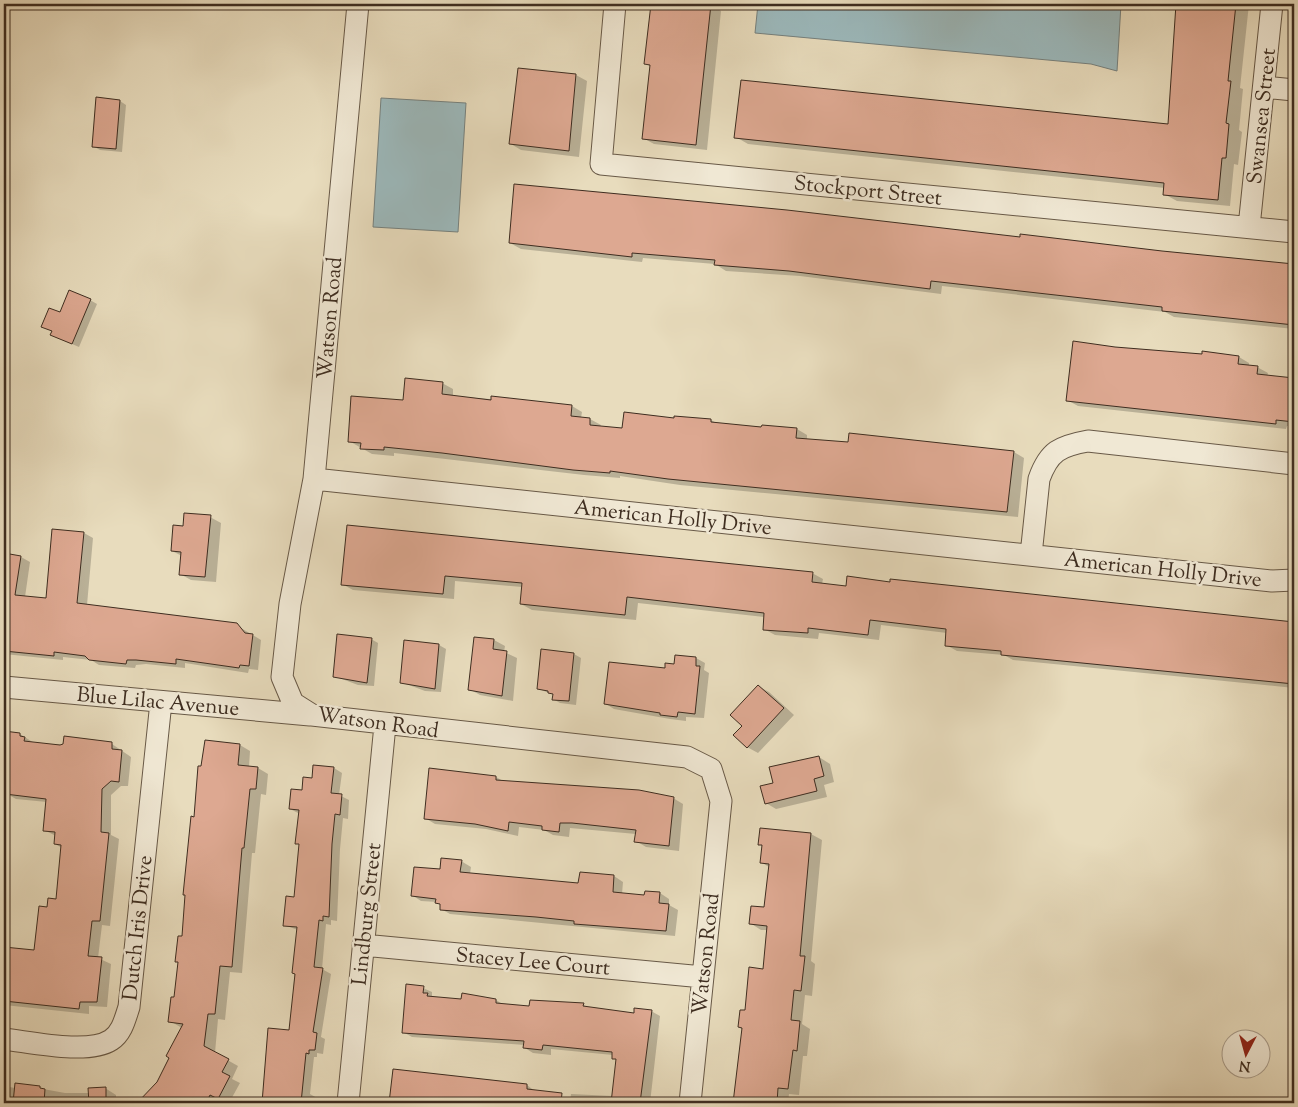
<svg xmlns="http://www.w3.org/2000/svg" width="1298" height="1107" font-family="'Sorts Mill Goudy',serif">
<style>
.water{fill:#9cb9bc;stroke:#76817e}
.shadow{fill:#0003}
.building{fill:#dda891;stroke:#3e2d20}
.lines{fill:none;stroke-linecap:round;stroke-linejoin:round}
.minor-casing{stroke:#685947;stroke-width:23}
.minor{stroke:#f0e8d4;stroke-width:21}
.labels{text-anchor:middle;stroke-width:5;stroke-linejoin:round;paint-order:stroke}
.street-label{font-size:21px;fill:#3e2d20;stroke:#f0e8d4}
</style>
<rect width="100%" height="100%" fill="#e8dcbd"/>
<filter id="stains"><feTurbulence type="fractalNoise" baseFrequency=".004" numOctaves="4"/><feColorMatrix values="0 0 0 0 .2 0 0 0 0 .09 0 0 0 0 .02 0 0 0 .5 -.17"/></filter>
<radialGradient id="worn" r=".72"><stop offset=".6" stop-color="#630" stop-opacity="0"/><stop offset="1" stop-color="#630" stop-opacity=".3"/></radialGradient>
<path class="water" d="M758 4H1121L1117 71 1091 64 755 33Z
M381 98 466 103 458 232 373 227Z"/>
<path class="shadow" d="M652 4H718V9L721 11 707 150 654 144 643 138 651 67 645 63Z
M1178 4H1249L1240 88 1243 89 1239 130 1242 132 1238 165 1234 164 1230 206 1177 201 1164 194 1165 188 748 144 736 137 1169 126Z
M519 70 576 75 587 81 579 157 521 150 511 144Z
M120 101 126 105 122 152 100 150 93 146Z
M510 243 1161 252 1294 265V329L1174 317 1165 312 942 286 941 294 800 276 726 271 715 264 643 258 642 262 521 249Z
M90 300 97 304 79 347 58 338 50 330 60 314Z
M1115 348 1239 357 1249 363V366L1257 367 1268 373 1267 377 1292 379 1294 367V426H1287L1286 429 1078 406 1067 400Z
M442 383 453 389V396L572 406 582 412 581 418 590 419 601 425 600 427 624 429 675 420H711L718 424 797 429 807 435V440L1014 452 1024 458 1018 517 680 485 620 476V478L584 475 394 453V456L372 454 349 441 404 402Z
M210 517 221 523 216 582 191 580 180 574 182 556 172 551 184 528Z
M348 526 812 573 823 579 822 584 847 587 891 583V581L1294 624V688L1013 660 1004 655 957 651 946 645 947 633 881 625 879 640 819 633 818 639 775 635 764 629 765 617 638 603 636 620 532 610 521 604 522 587 455 581 454 599 353 590 342 584Z
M84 533 93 538 87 605 236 625 261 640 258 670 249 669 248 673 185 663V668L146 664 136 665 135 668 99 665 91 660 63 657V660L4 654V555L21 557 30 562 25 597 48 599Z
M475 638 494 640 505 646 504 652 517 658 513 701 480 695 469 689Z
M371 639 378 643 374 686 358 685 334 676Z
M439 645 446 649 441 692 425 691 401 682Z
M574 654 581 658 576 705 560 703 553 699 554 695 539 689Z
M676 656 696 658 705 663 704 670 709 673 704 718 686 717V721L670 719 614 709 606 704 675 665Z
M758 686 769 692 794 715 758 753 747 747 744 726Z
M4 732 20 734 34 743 64 745 65 738 112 744 131 757 128 786H121L111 795V835L119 839 110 926 102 925 98 958 111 964 107 1007 89 1006V1014L4 1005V948L35 951 48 909 57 901 62 848 55 844 56 836 44 830 47 802 16 799 7 794V789L4 787Z
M240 745 250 751 249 767 258 768 268 774 266 795 261 794 255 853H252L242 973 230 972 225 1020 218 1019 215 1053 238 1066 232 1079 240 1083 229 1103 221 1100 219 1103H146L142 1100 158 1082 182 1028 170 1021 176 998 179 963 176 961 183 937 195 818Z
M819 757 830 764 834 782 824 785 827 797 776 809 766 803 774 784 770 768Z
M334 768 342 773 339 795 349 800 348 819 343 818 340 849 337 921 331 920V925L326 924 322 969 331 974 321 1037 325 1039 323 1054 317 1053V1057H314L310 1094 317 1098 316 1103H263L270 1029 290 1031 298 930 284 925 295 898 300 845 297 843 300 814 290 809 313 779Z
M496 777 503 781 673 798 683 804 679 851 646 847 636 841V834L570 828 569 837 553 835 544 830 519 827 518 836 486 829 435 824 425 818Z
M761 829 811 834 822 840 811 961 815 964 812 996 805 995 802 1024 810 1029 807 1056H803L799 1095 789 1094 788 1103H733L743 1030 739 1027 764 970 768 930H761L750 923 765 909 769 867 761 862 763 846 759 844Z
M461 861 471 867 470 874 579 884 614 876 623 882 622 894 646 896V892L660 893 669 899V905L678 910 675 936 450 914 441 909 442 905 437 902 421 901 412 895 441 871Z
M423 988 432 992V997L462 1001 463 994 496 1000 504 1005 530 1007 583 1005 590 1008 635 1014 651 1011 660 1016 650 1103H391L394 1071 527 1085 545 1099 570 1101 571 1094 613 1096 617 1060 613 1058V1055L551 1049V1055L533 1053 525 1048V1045L412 1037 403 1032Z
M16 1084 65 1093H90L105 1088 116 1095V1103H4V1086L15 1088Z"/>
<path class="building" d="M651 4H711L696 145 642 139 650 65 644 64Z
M1176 4H1236L1228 81H1231L1226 123 1229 124 1226 158H1222L1218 200 1163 195 1164 183 734 138 741 80 1168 124Z
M518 68 576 74 569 151 509 144Z
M96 97 120 100 116 149 92 147Z
M514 184 787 210 1020 237V234L1162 251 1294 264V325L1162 311V307L931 281 930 289 789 271 714 265 715 260 632 253V257L509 243Z
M69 290 91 299 72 344 50 335 52 331 41 327 49 308 60 312Z
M1073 341 1115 347 1202 354V351L1239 356 1238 364 1258 366 1257 374 1294 378V422L1276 420V424L1066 401Z
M405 378 443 382 442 394 491 400V396L572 405 571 416 590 418V425L622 428 624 412 674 418V416L711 419V422L761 427 762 425 797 428 796 438 848 442 849 433 1014 451 1007 512 668 479 610 471V473L573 470 442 453 384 447V450L360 449 361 443 348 442 351 396 403 400Z
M184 513 211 515 205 577 179 575 181 552 171 551 173 525 183 526Z
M347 525 813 572 812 582 846 586 847 576 890 582V579L1294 622V684L1001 655V651L945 646 946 629 870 620 868 635 808 628V633L763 630 764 613 627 597 625 615 520 604 522 583 445 576 443 594 341 585Z
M52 529 84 532 77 603 237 623 245 633 253 634 249 666 240 665 239 668 176 659V664L136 660H127L126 664 89 660 85 656 54 652V656L4 651V553L21 556 15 595 46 598Z
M337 634 372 638 367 683 333 677Z
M474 637 494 639 493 649 507 651 502 696 468 690Z
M404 640 439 644 435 689 400 683Z
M541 649 574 653 569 701 552 700 553 694 548 693V691L537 689Z
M675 655 696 657V666H700L695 714 678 712 677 717 660 715V713L604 704 609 662 665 668V663L674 664Z
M758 685 784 708 747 748 733 735 742 726 730 715Z
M4 731 20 733V736L25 737 24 741 60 745 63 744 64 736 112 742V749L122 750 119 782 111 781 102 789 101 832 109 833 100 921H92L88 956 102 957 97 1002H80L79 1009 4 1001V947L34 950 39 906 47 907 48 898 56 899 61 845 54 844 55 832 43 831 46 799 5 794Z
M205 740 240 744 238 765 258 767 256 789H250L244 848H242L232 967 220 966 215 1014H208L204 1046 229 1059 222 1072 230 1076 218 1099 210 1095 206 1103H137L157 1082 169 1058 166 1056 183 1024 168 1022 171 997H174L178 962H175L178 936H182L185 895H183L191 816 194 817 198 766H201Z
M819 756 824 776 814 779 817 791 765 804 760 786 773 783 769 767Z
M313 765 334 767 331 793 342 794 340 815 335 814 332 844 329 917 323 916V921L319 920 314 967 323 968 313 1032 317 1033 315 1050H309V1054L306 1053 301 1103H262L268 1028 289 1030 295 974 292 973 297 927 283 926 286 896 294 897 299 844H295L299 810 289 809 291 789 302 790 303 777 312 778Z
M429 768 496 776V780L639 790 674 797 669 846 634 842 636 830 572 823H560L559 832 542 830V826L509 822 508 831 475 824 424 819Z
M760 828 811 833 800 956H805L801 991 794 990 791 1020 800 1021 797 1051 793 1050 788 1089 778 1088 777 1103H733L742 1028 738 1027 740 1010H745L749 967 763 969 767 926 749 924 751 906 764 907 769 864 760 863 762 845H758Z
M441 858 462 860 460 872 578 883 580 872 614 875 613 892 644 895 645 891 660 892 659 903 669 904 666 931 574 924V921L536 917 440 910V904L435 903 436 899 411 896 414 867 440 869Z
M406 984 424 986 423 993H428L427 996 461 999 462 993 496 999V1003L529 1006 530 1000 584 1003 583 1006 634 1013V1008L652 1010 640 1103H611L616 1059H612V1052L543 1045 542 1050 523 1048 524 1041 402 1033Z
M393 1069 527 1084V1089L562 1093 561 1103H389Z
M15 1083 40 1086V1088L45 1089 44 1103H13Z
M106 1087V1103H89L88 1088Z"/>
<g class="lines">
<defs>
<path id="minor" d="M358 4 314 479 290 604 282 677 293 703 312 715 687 757 711 769 721 801 690 1103
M615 4 601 164 1294 232
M1264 87 1294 90
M1249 227 1272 4
M314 479 1272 581 1294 580
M1031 555 1039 479C1049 451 1060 446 1088 441L1294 464
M4 687 310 715
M363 945 703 977
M4 1039C31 1042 88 1055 111 1040 122 1033 125 1019 129 1007L161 702
M348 1103 385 725"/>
</defs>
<use href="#minor" class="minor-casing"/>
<use href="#minor" class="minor"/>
</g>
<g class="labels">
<g class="street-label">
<text transform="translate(1261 116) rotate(-84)" y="7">Swansea Street</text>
<text transform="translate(868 190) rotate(6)" y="7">Stockport Street</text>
<text transform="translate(329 318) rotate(-85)" y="7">Watson Road</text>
<text transform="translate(673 517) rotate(6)" y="7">American Holly Drive</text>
<text transform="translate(1163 569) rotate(6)" y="7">American Holly Drive</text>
<text transform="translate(158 701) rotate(5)" y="7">Blue Lilac Avenue</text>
<text transform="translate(378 722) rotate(8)" y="7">Watson Road</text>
<text transform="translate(366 914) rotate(-84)" y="7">Lindburg Street</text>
<text transform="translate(137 928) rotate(-84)" y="7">Dutch Iris Drive</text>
<text transform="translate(705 954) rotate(-84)" y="7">Watson Road</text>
<text transform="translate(533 961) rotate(5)" y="7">Stacey Lee Court</text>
</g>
</g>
<rect width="1298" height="1107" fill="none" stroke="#e8dcbd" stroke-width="20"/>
<rect x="5" y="5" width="1288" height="1097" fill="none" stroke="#3e2d20" stroke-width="2.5"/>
<rect x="10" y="10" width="1278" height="1087" fill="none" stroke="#3e2d20"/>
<g transform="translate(1246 1054) rotate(186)"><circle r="24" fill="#f0e8d4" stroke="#a99d8c"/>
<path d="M0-4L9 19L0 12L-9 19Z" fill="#8f2418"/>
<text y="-8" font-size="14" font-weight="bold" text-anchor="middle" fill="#3e2d20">N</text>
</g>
<rect width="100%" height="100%" filter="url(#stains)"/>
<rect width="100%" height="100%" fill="url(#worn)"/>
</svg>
